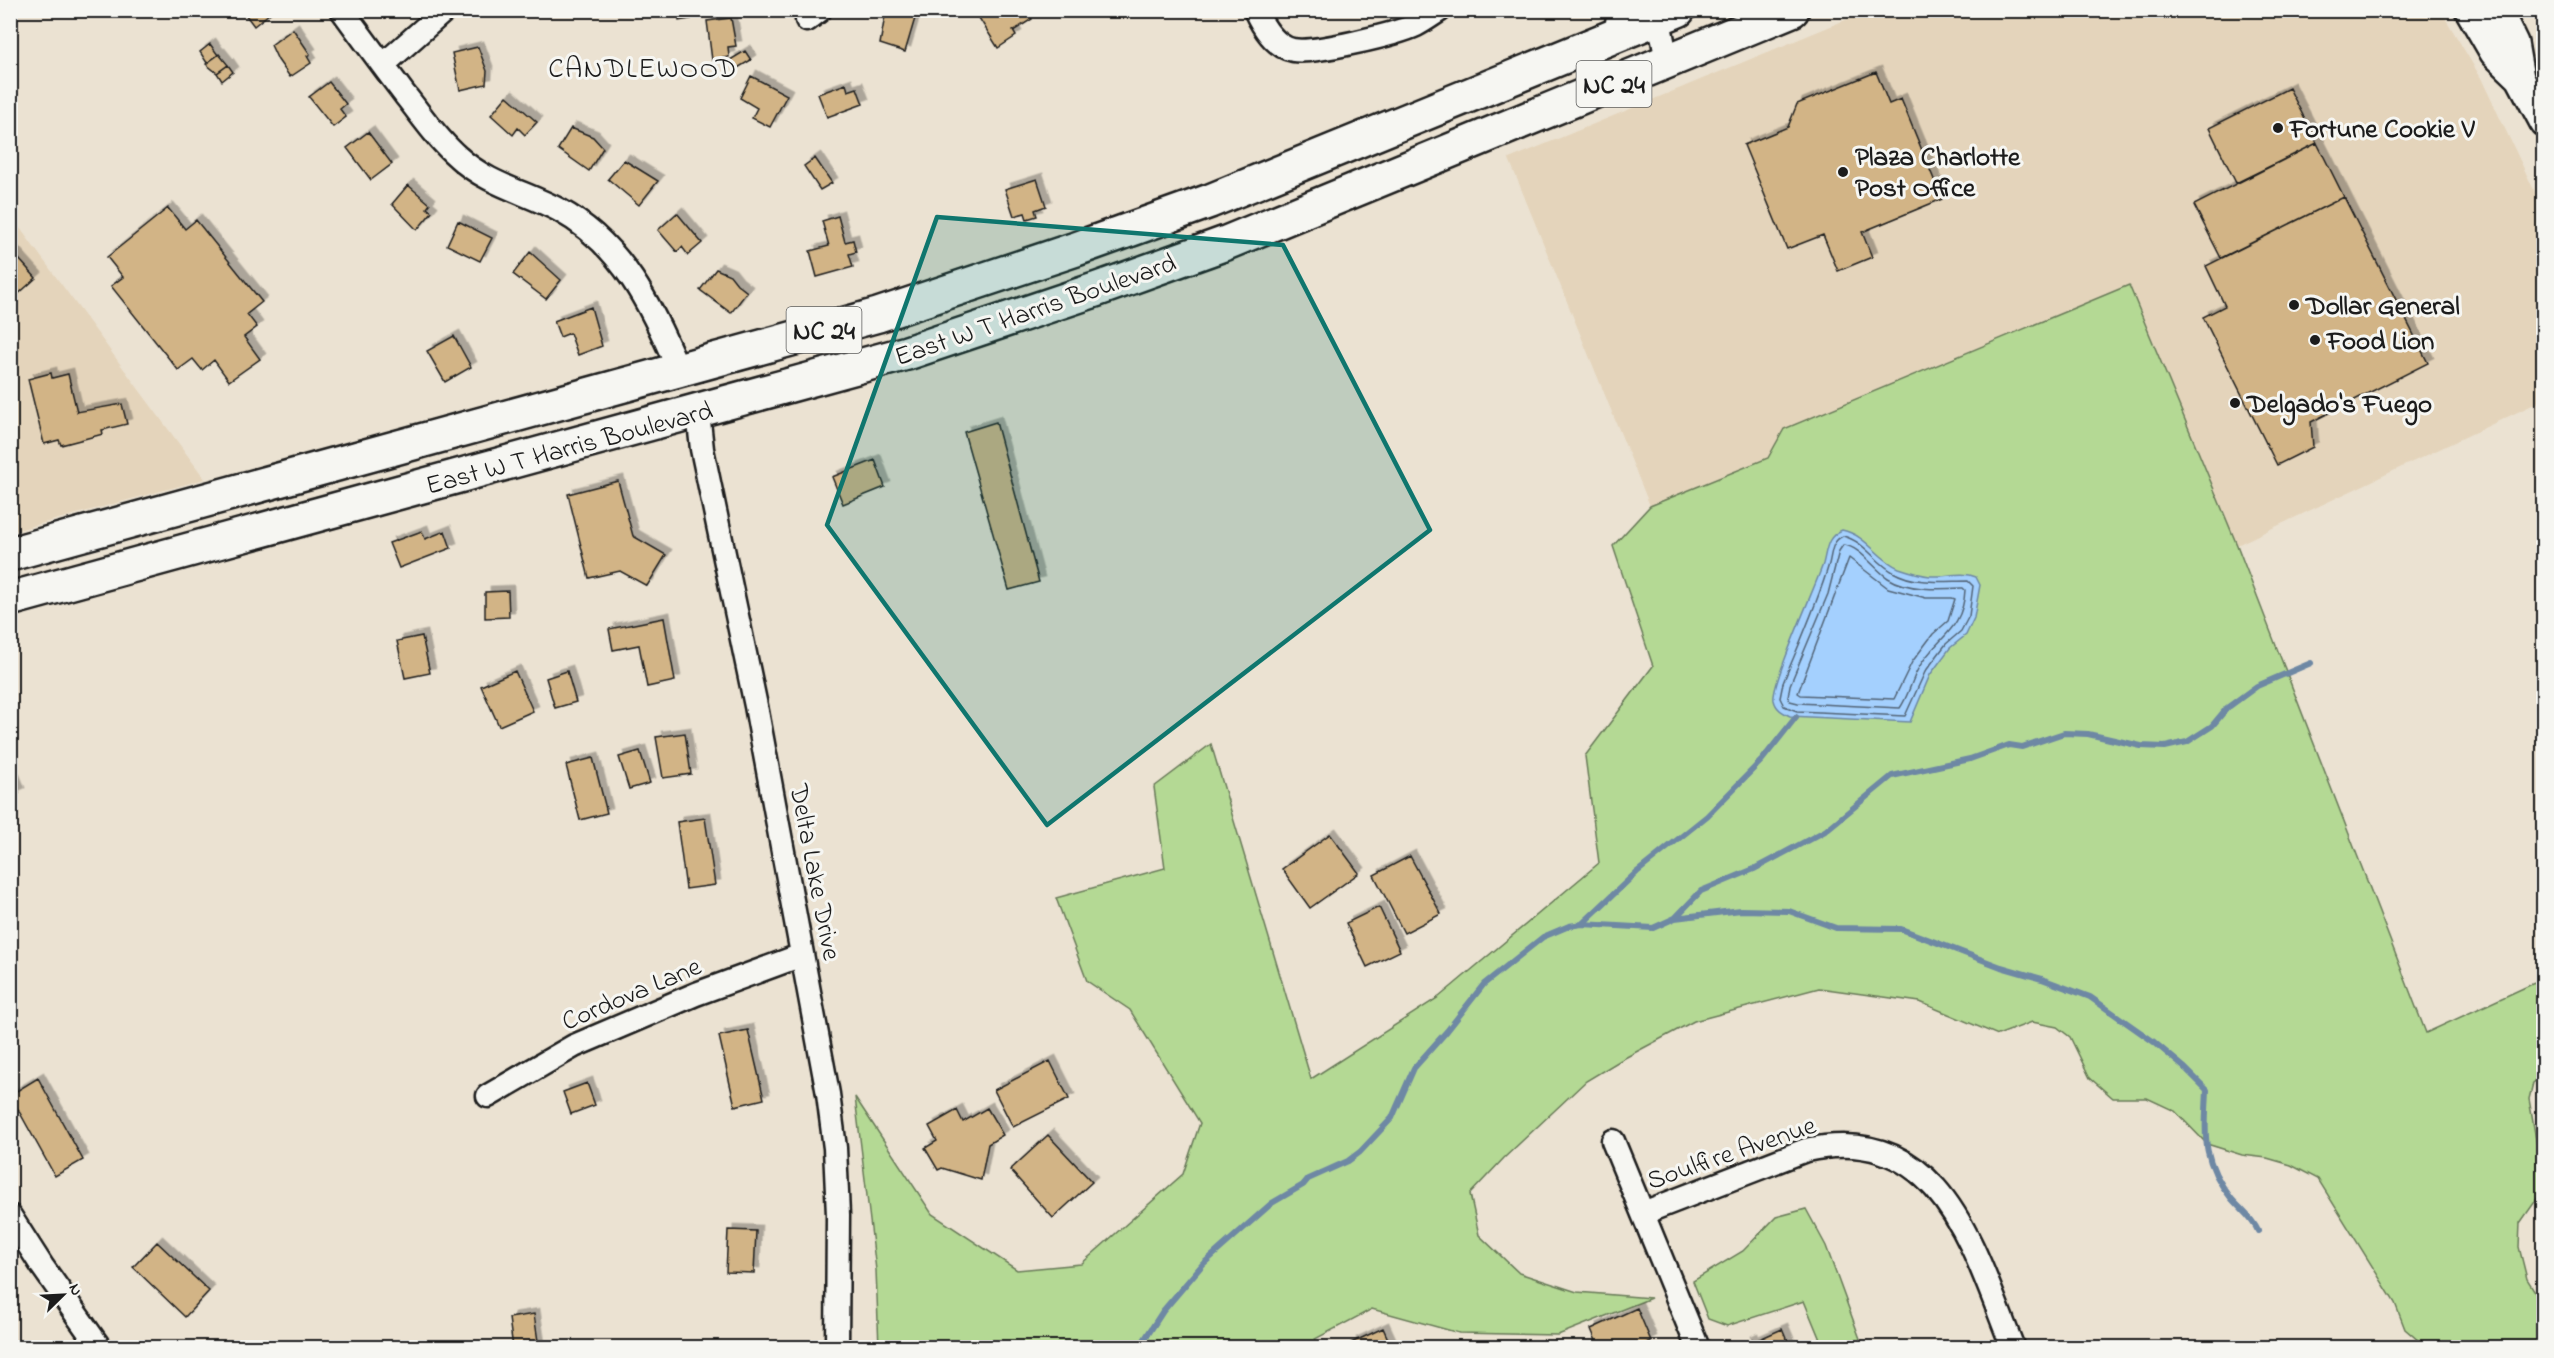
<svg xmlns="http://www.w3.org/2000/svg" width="2554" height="1358" font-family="'Indie Flower',sans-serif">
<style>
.built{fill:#e4d4bb}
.green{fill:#b4d994;stroke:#687a58;stroke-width:1.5}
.water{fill:#a4d0fe;stroke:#6e88a4;stroke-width:1.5}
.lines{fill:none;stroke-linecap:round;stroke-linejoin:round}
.shore{stroke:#526476;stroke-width:1.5}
.stream{stroke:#6e88a4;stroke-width:6}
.building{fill:#d2b486;stroke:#1c1c1c;stroke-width:1.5;filter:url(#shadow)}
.minor-casing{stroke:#1c1c1c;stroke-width:27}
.tertiary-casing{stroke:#1c1c1c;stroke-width:32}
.primary-casing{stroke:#1c1c1c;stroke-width:38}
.minor{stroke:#f6f6f2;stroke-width:22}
.tertiary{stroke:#f6f6f2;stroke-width:27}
.primary{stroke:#f6f6f2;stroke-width:33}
.marked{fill:#0f766e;fill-opacity:0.2;stroke:#0f766e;stroke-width:4.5;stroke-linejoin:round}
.poi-dot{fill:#1c1c1c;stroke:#f6f6f2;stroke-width:2}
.labels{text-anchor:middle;stroke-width:6;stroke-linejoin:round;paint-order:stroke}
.shield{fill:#f6f6f2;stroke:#5d5d5c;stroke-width:1.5}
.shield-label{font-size:26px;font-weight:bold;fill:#1c1c1c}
.poi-label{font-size:27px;font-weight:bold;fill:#1c1c1c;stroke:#f6f6f2;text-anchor:start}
.street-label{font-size:27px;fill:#1c1c1c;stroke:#f6f6f2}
.neighbourhood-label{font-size:28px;letter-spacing:1.5px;fill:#1c1c1c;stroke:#f6f6f2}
</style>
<defs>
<filter id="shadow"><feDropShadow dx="5.5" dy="-5.5" stdDeviation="0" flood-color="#0004"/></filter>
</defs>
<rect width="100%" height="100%" fill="#ebe2d2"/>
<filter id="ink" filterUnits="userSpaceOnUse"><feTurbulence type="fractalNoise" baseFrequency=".0167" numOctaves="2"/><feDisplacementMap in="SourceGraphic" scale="12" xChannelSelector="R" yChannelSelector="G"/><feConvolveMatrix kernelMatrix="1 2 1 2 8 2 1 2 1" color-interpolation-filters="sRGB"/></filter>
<g filter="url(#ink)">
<path class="built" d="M1867 11H2441L2481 78 2543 209V400L2237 545 2129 285 1784 429 1768 458 1650 506 1509 159Z
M11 216 205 479 11 532Z"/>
<path class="green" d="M2129 285 2237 545 2426 1033 2543 979V1075L2533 1083 2529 1099 2542 1174 2539 1196 2520 1223 2519 1247 2527 1279 2543 1304V1347H2426L2405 1329 2395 1303 2318 1179 2291 1165 2267 1158 2242 1155 2207 1144 2175 1111 2147 1098H2113L2090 1078 2070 1037 2057 1027 2032 1022 1998 1035 1920 1002 1819 988 1694 1021 1621 1060 1586 1081 1504 1158 1470 1194 1479 1235 1519 1273 1577 1292 1651 1298 1558 1335 1459 1333 1372 1309 1315 1339 1318 1347H879L876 1270 855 1097 932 1214 1017 1270 1081 1264 1183 1174 1200 1123 1130 1010 1087 981 1056 898 1165 868 1154 787 1211 744 1311 1079 1439 997 1599 863 1585 756 1653 666 1613 546 1650 506 1768 458 1784 429Z
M1806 1209 1826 1246 1863 1347H1823L1804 1301 1727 1326 1708 1319 1693 1281 1743 1251 1776 1217Z"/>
<path class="water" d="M1842 530C1867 535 1878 560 1899 568 1908 571 1920 575 1930 576 1946 577 1962 571 1976 577L1980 585 1974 618 1966 635 1950 648 1930 675 1910 722 1790 716C1782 712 1776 709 1774 700 1771 684 1815 588 1823 564 1827 549 1826 537 1842 530Z"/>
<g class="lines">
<path class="shore" d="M1843 536C1864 541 1875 562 1893 572 1915 585 1944 581 1968 581L1973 586 1969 616 1961 631 1946 644 1925 672 1905 716 1797 711 1784 706 1780 698 1783 683C1799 644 1817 605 1829 564 1832 553 1831 541 1843 536Z
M1843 545C1860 546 1874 569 1888 578 1908 591 1941 589 1963 588L1965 590C1963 632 1936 637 1918 669 1911 682 1908 697 1900 708L1798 703 1790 701 1788 697 1790 685 1828 594 1839 551Z
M1849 558 1888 588 1926 598H1952L1955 599 1948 621 1933 634 1912 662 1894 699 1801 695 1798 693Z"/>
<path class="stream" d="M1675 918 1701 891 1754 869 1825 831 1892 776 1970 759 2009 745 2022 747 2064 733 2088 734 2141 746 2165 747 2187 742 2212 726 2227 708 2257 686 2311 663
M1582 924 1637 872 1707 816 1762 760 1796 717
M1139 1348 1163 1311 1203 1264 1272 1203 1303 1185 1308 1179 1348 1161 1360 1152 1392 1118 1414 1068 1447 1031 1484 984 1543 937 1569 926 1582 924 1653 928 1675 918 1741 910 1789 911 1836 928 1901 929 2001 967 2042 979 2090 997 2154 1042 2185 1068 2207 1090C2205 1135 2201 1160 2231 1198 2240 1209 2252 1217 2258 1231"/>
</g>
<path class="building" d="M242 10H274L254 26Z
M678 10H689L691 19 679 21Z
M886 10H902L916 15 905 52 880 44Z
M974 10H1030L1028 12 1032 19 1013 31 1016 36 998 48Z
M731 18 736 46 728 47 729 57 712 60 707 21Z
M293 29 310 54 307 56 311 63 290 77 278 60 271 45Z
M210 44 218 55 207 63 200 52Z
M478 47 487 71 486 84 460 90 452 53Z
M745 51 751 60 736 69 730 60Z
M219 54 228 65 217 73 206 64Z
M228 65 233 72 222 81 217 73Z
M1876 72 1889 104 1901 99 1942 199 1862 232 1872 257 1838 271 1823 235 1787 249 1744 145 1788 127 1797 104Z
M751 76 787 95 770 127 752 118 757 108 740 98Z
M329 82 346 104 340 109 346 117 333 127 309 97Z
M846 84 848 91 857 88 863 104 827 117 818 94Z
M2289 88 2317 143 2236 183 2209 128Z
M507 96 537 122 525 135 518 128 513 135 491 115Z
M571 128 593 137 603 148 589 171 558 149Z
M368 132 392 164 371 180 347 148Z
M2317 143 2344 197 2221 258 2194 205Z
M815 158 832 183 820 190 804 166Z
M624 160 658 181 639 205 608 179Z
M1037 179 1046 206 1035 210 1037 216 1027 219 1025 213 1014 216 1005 189Z
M408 185 430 204 427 208 432 212 417 230 392 204Z
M2344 197 2428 363 2311 422 2313 447 2277 465 2203 317 2225 306 2206 266Z
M168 208 185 229 196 220 262 302 247 314 257 327 244 337 260 359 229 381 214 360 202 370 193 359 178 370 111 286 123 277 107 257Z
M677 213 702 243 688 255 682 247 677 252 658 230Z
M838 216 845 242 853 240 856 252 849 254 853 267 817 277 810 251 829 246 822 221Z
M458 221 492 238 480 261 447 245Z
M10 249 36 278 15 297 10 291Z
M530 252 561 280 546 299 513 274Z
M716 269 730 275 737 284 747 292 731 313 700 290Z
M591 307 602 346 578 355 570 333 560 337 554 321Z
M454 336 471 367 445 382 427 351Z
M51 373 52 378 68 374 77 412 122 404 127 424 102 430 103 434 61 445 59 440 44 444 28 379Z
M996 422 1039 582 1009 590 964 432Z
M875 460 885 487 843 504 832 477Z
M618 481 633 536 666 555 647 586 620 571 589 578 568 494Z
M422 531 425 539 445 531 451 548 399 568 389 543Z
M508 591 509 617 485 618V592Z
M664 618 675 681 647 687 639 645 613 650 609 629Z
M422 636 430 673 405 678 397 641Z
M515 671 533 711 499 726 481 686Z
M567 671 576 702 555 708 546 678Z
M685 733 691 774 663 778 656 737Z
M640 751 650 783 629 789 619 757Z
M593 758 607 813 580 820 566 765Z
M10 771 19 793 10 797Z
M705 818 715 885 686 889 677 822Z
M1330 834 1359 873 1310 908 1282 869Z
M1410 856 1441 914 1404 933 1374 875Z
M1379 907 1400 951 1367 967 1346 923Z
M748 1030 764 1099 735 1106 719 1036Z
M1050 1061 1069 1099 1013 1127 994 1090Z
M38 1078 83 1160 55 1176 10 1095Z
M587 1083 595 1105 571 1114 563 1092Z
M987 1108 1003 1135 988 1144 981 1180 942 1168 938 1170 925 1148 937 1141 929 1126 957 1110 963 1122Z
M1048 1135 1092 1182 1053 1218 1010 1170Z
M728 1230 756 1231 754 1273 726 1272Z
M157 1242 209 1291 185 1317 133 1267Z
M1637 1308 1651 1341 1637 1348H1599L1591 1329Z
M534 1314 539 1348H513L509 1318Z
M1383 1328 1392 1348H1353L1351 1343Z
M1782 1329 1790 1348H1748L1746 1342 1752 1339 1753 1342Z"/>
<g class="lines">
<defs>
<path id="minor" d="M342 10C363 39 384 67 405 95 422 116 437 139 458 157 487 184 525 192 559 210 622 244 652 307 679 371
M1255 10C1262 25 1275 47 1293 50 1313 54 1397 34 1416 25 1424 21 1432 15 1440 10
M1657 10 1667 61
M807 20 820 10
M1615 36 1619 10
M383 65 445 10
M698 412 702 449 756 706 828 1094 835 1148 838 1215 837 1348
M488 1096 574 1046 696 994 802 955
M1613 1141 1698 1348
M1643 1213 1806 1150C1942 1121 1973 1249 2013 1348
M10 1216 42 1266 100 1348"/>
<path id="tertiary" d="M2469 10 2494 53 2520 78
M2498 10 2514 43 2520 78 2544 123"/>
<path id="primary" d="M10 554 878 315 1076 249 1210 201 1678 10
M10 599 907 353 1098 289 1226 243 1792 10"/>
</defs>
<use href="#minor" class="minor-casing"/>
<use href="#tertiary" class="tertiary-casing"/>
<use href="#primary" class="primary-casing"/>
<use href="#minor" class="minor"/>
<use href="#tertiary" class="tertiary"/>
<use href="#primary" class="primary"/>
</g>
</g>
<path class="marked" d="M937 217 1283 245 1430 530 1047 825 827 525Z"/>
<g class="poi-dot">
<circle cx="2278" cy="128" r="6"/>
<circle cx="1843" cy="172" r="6"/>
<circle cx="2294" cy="305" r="6"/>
<circle cx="2315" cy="340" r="6"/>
<circle cx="2235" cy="403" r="6"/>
</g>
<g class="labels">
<g class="shield">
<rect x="1576.5" y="61" width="75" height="46" rx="4.5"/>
<rect x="786.5" y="307" width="75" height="46" rx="4.5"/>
</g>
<g class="shield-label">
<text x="1614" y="93">NC 24</text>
<text x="824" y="339">NC 24</text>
</g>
<g class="poi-label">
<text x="2290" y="137">Fortune Cookie V</text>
<text x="1855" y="165">Plaza Charlotte<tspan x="1855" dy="31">Post Office</tspan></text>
<text x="2306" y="314">Dollar General</text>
<text x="2327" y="349">Food Lion</text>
<text x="2247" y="412">Delgado's Fuego</text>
</g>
<g class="street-label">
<text transform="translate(1035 309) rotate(-19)" y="9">East W T Harris Boulevard</text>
<text transform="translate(569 447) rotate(-15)" y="9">East W T Harris Boulevard</text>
<text transform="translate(816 872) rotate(79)" y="9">Delta Lake Drive</text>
<text transform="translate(631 993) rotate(-23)" y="9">Cordova Lane</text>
<text transform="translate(1731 1152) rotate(-19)" y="9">Soulfire Avenue</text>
</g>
<g class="neighbourhood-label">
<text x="643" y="77">CANDLEWOOD</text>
</g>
</g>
<rect width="2554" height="1358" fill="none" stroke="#f6f6f2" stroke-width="36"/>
<rect x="18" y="18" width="2518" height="1322" fill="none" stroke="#1c1c1c" stroke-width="2" filter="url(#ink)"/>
<g transform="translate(63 1295) rotate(66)" stroke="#f6f6f2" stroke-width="4.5" paint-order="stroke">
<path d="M0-4.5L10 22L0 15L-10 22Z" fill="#1c1c1c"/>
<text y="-9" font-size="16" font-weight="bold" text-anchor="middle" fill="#1c1c1c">N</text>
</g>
</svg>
